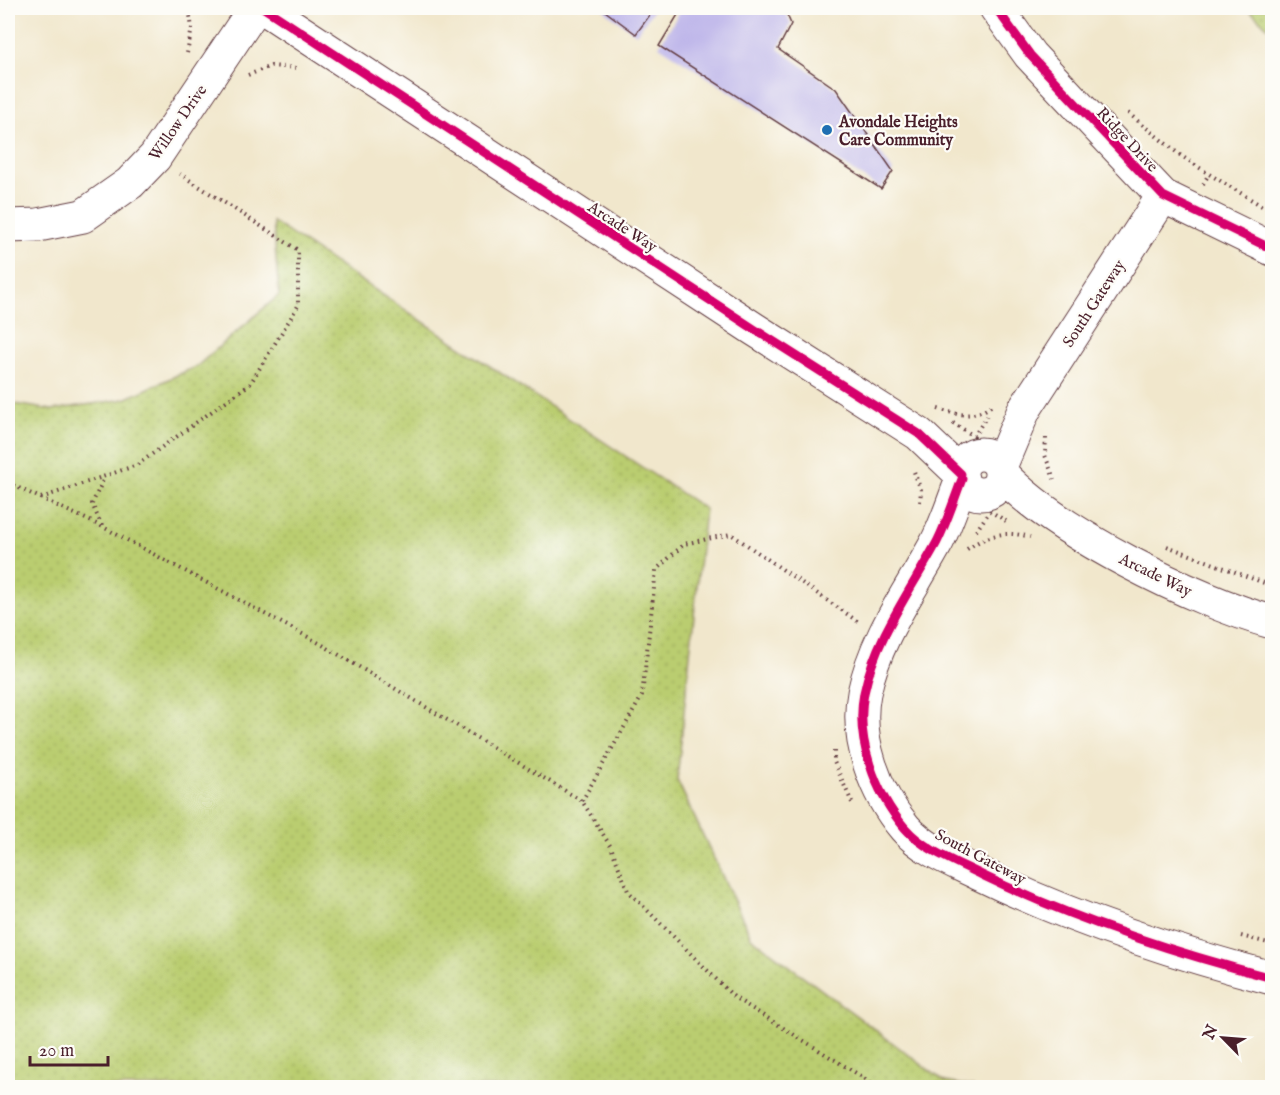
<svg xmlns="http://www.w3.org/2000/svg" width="1280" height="1095" font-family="'IM FELL English',serif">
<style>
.grass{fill:url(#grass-dots);stroke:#82764e;stroke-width:1.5}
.building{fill:#bfb7ea}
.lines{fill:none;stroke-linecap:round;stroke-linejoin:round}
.minor-casing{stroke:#633d43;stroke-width:35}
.path{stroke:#633d43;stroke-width:4;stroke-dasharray:1.5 4.5;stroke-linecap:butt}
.minor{stroke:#fff;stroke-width:33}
.cycleway-casing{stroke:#fdfcf7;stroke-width:13}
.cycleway{stroke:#d6006c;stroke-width:9}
.poi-dot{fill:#1f6fb2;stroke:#fdfcf7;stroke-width:2}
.labels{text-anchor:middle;stroke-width:4.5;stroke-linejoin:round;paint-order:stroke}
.poi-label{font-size:16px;font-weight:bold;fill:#4a1f2b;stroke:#fdfcf7;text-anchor:start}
.street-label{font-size:16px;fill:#4a1f2b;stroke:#fdfcf7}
</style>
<defs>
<pattern id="grass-dots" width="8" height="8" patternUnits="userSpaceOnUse" patternTransform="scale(1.5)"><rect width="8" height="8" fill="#bacd70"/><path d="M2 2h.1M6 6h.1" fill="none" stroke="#a1b061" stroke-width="1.8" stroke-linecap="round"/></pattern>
</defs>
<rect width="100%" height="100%" fill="#fdfcf7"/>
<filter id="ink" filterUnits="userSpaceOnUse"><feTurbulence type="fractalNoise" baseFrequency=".0167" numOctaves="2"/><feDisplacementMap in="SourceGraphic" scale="12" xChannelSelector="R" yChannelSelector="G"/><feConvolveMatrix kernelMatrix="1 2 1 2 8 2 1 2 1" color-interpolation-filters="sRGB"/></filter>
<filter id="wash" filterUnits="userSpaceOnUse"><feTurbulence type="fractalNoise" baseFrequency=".008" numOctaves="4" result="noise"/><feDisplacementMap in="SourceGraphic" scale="24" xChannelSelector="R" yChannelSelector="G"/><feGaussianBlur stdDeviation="1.35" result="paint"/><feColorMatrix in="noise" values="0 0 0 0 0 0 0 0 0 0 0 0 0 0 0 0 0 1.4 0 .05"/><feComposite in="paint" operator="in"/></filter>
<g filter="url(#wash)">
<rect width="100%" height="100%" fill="#f1e7cc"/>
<path class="grass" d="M1247 8H1272V31Z
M273 222 705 509 677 780 751 937 945 1082 974 1087H8V403L52 410 125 399 197 366 279 295Z"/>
<g id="blocks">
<path class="building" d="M601 8H655L636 34Z
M682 8H784L791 24 778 49 836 89 893 171 881 189 659 46Z"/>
</g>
</g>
<g filter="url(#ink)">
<use href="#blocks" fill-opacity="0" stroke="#633d43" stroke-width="1.5"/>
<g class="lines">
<defs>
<path id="minor" d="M264 8 754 329 919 434 961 474
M996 8 1030 55 1163 196 1272 249
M8 226 38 225 83 216 130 183 155 157 255 8
M961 474a20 20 0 1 1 40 0a20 20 0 1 1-40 0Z
M1000 467 1024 410 1163 196
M1001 473C1053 531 1197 602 1272 622
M962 479C954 500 947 522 937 542 910 592 876 636 864 693 855 739 875 793 905 828 924 850 956 862 982 875 1075 920 1172 952 1272 978"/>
</defs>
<use href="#minor" class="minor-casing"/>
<path class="path" d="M187 53 192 28 189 8
M248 75 271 66 298 68
M1128 113 1180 155 1209 174
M1203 184 1209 174 1272 212
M938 409C958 415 975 419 992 405
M953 423 974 436 987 416
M1046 438 1045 455 1054 479
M914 472 921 490 920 502
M8 483 103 527 321 644 582 801 611 847 628 891 735 998 880 1088
M41 498 137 465 250 384 298 306V250L180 174
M102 526 92 504 104 478
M976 531 990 511 1006 521
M1167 546 1272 586
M967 549C987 535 1005 530 1030 537
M834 751V762L853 805
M582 801 642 696 656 570 684 544 731 534 860 623
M1241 936 1272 944"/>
<use href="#minor" class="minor"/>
<defs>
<path id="cycleway" d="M264 8 754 329 919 434 961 474
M996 8 1030 55 1163 196 1272 249
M962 479C954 500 947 522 937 542 910 592 876 636 864 693 855 739 875 793 905 828 924 850 956 862 982 875 1075 920 1172 952 1272 978"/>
</defs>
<use href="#cycleway" class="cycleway-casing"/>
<use href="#cycleway" class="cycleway"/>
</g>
</g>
<circle class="poi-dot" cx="827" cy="130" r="6"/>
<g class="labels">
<g class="poi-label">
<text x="839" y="127">Avondale Heights<tspan x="839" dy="18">Care Community</tspan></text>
</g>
<g class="street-label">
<text transform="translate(177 122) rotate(-55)" y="6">Willow Drive</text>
<text transform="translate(1128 139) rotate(47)" y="6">Ridge Drive</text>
<text transform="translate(623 226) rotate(33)" y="6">Arcade Way</text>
<text transform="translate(1093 303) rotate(-57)" y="6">South Gateway</text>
<text transform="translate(1156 574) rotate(26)" y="6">Arcade Way</text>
<text transform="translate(981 856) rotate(28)" y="6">South Gateway</text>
</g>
</g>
<rect width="1280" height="1095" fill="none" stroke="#fdfcf7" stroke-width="30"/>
<g transform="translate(1223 1038) rotate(295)" stroke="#fdfcf7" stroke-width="4.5" paint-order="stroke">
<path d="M0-4.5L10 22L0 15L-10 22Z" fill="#4a1f2b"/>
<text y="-9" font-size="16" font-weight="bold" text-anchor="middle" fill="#4a1f2b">N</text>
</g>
<path d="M30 1056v9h78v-9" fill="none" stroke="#4a1f2b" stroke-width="3"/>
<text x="39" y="1056" font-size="18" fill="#4a1f2b" stroke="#fdfcf7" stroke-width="4.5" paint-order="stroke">20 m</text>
</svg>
